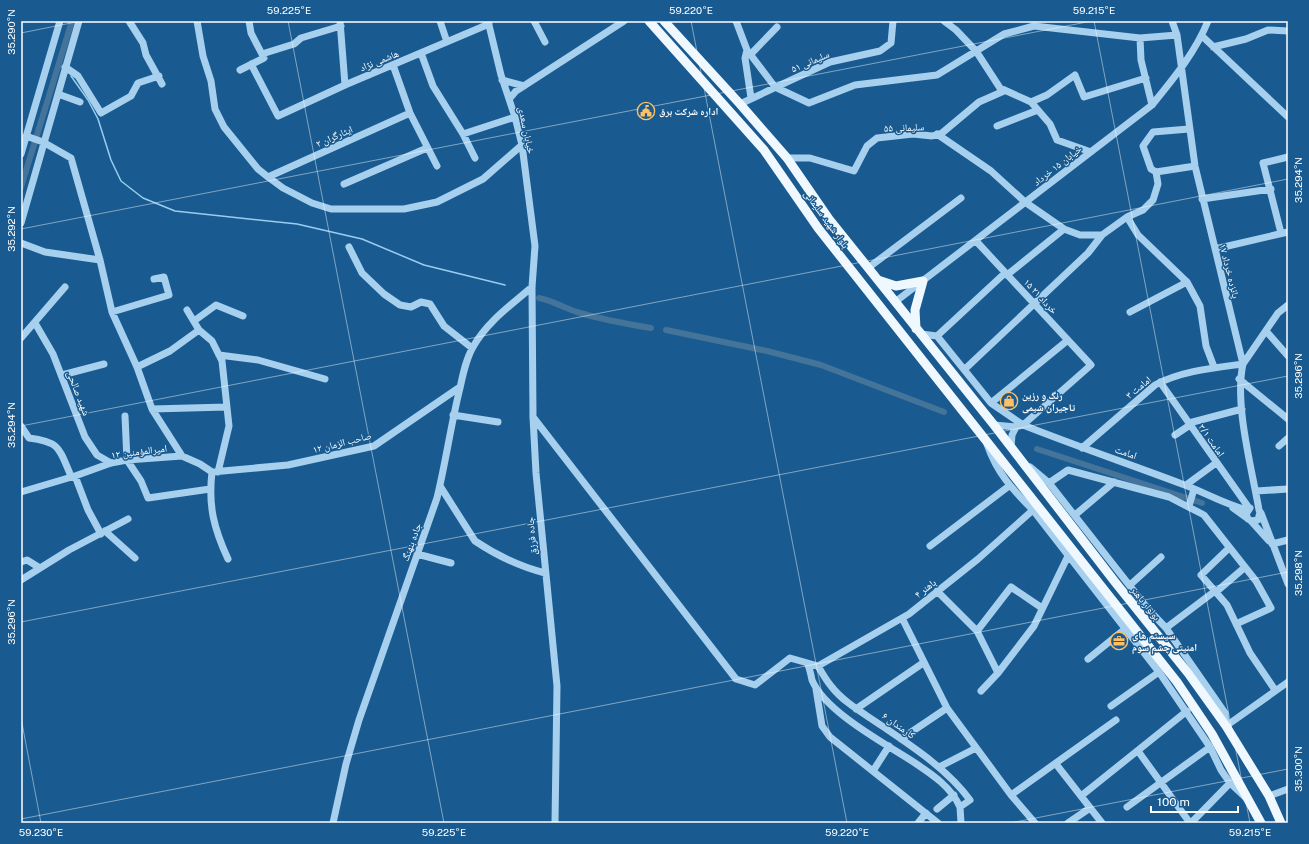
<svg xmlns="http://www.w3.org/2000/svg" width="1309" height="844" font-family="'Public Sans','Noto Naskh Arabic',sans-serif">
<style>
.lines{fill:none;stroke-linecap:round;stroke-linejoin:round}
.stream{stroke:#9acdf1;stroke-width:1.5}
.canal{stroke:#45749a;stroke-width:6}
.minor{stroke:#a7d0ef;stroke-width:7}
.major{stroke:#eff7ff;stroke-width:9}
.ticks{fill:none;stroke:#fff;stroke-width:1;stroke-opacity:0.45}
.labels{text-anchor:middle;stroke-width:3;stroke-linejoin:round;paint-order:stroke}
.street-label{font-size:10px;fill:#fff;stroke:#195b90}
.poi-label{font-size:10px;font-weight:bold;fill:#fff;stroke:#195b90;text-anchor:start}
.neatline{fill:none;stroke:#fff;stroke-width:1.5}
.ticks-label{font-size:10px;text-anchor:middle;fill:#fff}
</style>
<rect width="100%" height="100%" fill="#195b90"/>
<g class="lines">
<path class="stream" d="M71 76 88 100 98 119 111 160 121 181 143 198 175 211 297 224 362 239 424 265 505 285"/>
<path class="canal" d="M21 187 72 21
M539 298C554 301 566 309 580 313 604 320 627 324 651 328
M666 330 767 351 821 365 944 412
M1037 449 1202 503"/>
<path class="minor" d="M129 21 143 43 146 55 162 84
M197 21 203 56 211 81 215 109 224 127 258 169 268 177 283 188 312 203 331 209H404L437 202 483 179 522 145
M340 21 345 85
M440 21 447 42
M488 21 501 75 515 117 522 145 535 246 532 287 533 417 536 473 557 686 555 823
M534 21 545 42
M736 21 747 50 775 87 809 103 855 85 937 75 1004 34 1034 26 1140 38 1177 35
M944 21 956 30 976 51 1000 88 1031 102 1050 124 1057 140 1091 152
M1172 21 1177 35 1195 166 1243 364C1234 404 1252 469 1259 510
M1202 36 1288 117
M1140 38 1141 60 1152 105
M1213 47 1246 39 1268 30 1288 31
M747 50 745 58 751 98
M421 53 433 86 463 134 475 158
M262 54 294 44 301 38 341 26
M750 55 777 27
M251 64 278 116 345 85 489 24 487 21
M393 65 410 113 437 166
M65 67 78 76 101 113 131 96 138 83 159 76
M240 70 264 58 251 33 249 21
M502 80 524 86
M58 94 80 102
M510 98 516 91 624 21
M1031 102 1047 95 1075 75 1084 97 1146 78
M740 104 830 62 880 51 891 43 893 21
M997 126 1038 110
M463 134 515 117
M937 134 991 171 1025 202 1064 229 1080 235H1102L1127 217 1143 210 1153 200 1158 184 1156 172 1151 169 1143 146 1153 132 1189 129
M26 136 43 142 71 158 100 260 112 312 137 367 152 409 182 456
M21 154 60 21
M787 158H810L854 171 867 146 877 138 913 134 932 136 942 133 979 102 1004 91
M1156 172 1195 166
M268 177 410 113
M344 184 427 148
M1202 199 1271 189
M1127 217 1138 235 1187 282 1200 306 1206 346 1214 367
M21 223 79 21
M1281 233 1263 163 1288 157
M21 243 45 252 100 260
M349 247 362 273 384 294 400 305 411 307 421 302 430 304 444 326 472 348
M1215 249 1288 232
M868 268 961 198
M1007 275 1064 229
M895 302 1152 105C1173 79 1195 53 1208 21
M187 310 199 330 212 341 222 361 229 426 218 472
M112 312 169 295 164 277 154 279
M1130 312 1187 282
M194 321 216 305 243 316
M35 323 53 354 85 437 97 455 111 463
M1266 331 1288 356
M921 334 937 336 991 403 1023 425 1091 365 976 241
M937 336 1005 273
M21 338 65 287
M219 355 258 360 325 379
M137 367 170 351 199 330
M965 369 1088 253 1102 235
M62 375 104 364
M1239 379 1288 419
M1160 382 1249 508
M991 403 1068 340
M152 409 227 407
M453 415 498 422
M125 416 127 460 141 481 148 498 210 489
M533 417 736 679 755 685 790 658 818 666
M1189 423 1242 409
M994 425 1016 427 1012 435 1011 447
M21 426 29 438C61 442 59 449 71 476
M1016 427 1023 425C1076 446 1129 464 1182 484 1204 492 1224 504 1247 510
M1175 435 1190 425
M987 444C997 473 1012 489 1033 510L1159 672 1210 747 1221 770 1230 783 1245 797
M1279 446 1288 438
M1082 448 1155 385C1181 371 1213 368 1243 364L1278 313 1288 305
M1030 467 1049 483 1148 609 1166 628 1225 713 1226 726
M212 472 288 465 374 446 460 387
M212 472C208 506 214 529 228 559
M75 476 88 510 101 534
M1049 483 1068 470 1169 497 1204 515 1256 581 1271 608 1236 624
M1186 485 1216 463
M440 486 475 541C496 555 521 567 545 573
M1256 491 1288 489
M21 492 75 476 111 463 127 460 182 456 200 464 212 472
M1189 506 1194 489
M1233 508 1251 521 1258 520 1260 512
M1261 513 1288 584
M1075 515 1114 482
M1248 519 1246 514 1250 508
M1251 521 1269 541
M105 531 135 558
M1272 544 1288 540
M930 546 1009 486
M1229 548 1201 575 1227 605 1250 653 1275 690
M417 554 451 563
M21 562 27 560 40 568
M21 580 69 550 128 519
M1130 585 1161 557
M937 591 977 631 998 673
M1216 592 1244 568
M902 618 947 708 1011 795 1035 823
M1166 628 1215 591
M977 631 1011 587 1042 608
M1088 659 1125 629
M808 665C810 670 811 675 812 680 825 712 886 744 915 763 933 775 951 787 960 807
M818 666 909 614 978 559 1033 510
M818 666C822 673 826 680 831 686 844 703 865 714 882 726 913 747 947 769 970 800L960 807 961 823
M816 689 822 726 830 737 938 823
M981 691 998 673 1034 626 1068 556
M1111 706 1159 672
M856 709 923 663
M1226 726 1288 682
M901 739 947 708
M1138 751 1190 823
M1056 764 1102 823
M939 767 976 748
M873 771 889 746
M1011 795 1116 720
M1081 796 1187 711
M1269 796 1288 789
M1127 807 1210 747
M937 809 954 795
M333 823 346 764 359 720 437 498C446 461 451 424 460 388 463 374 466 359 473 347 487 322 511 305 532 287
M918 823 926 813
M1068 823 1090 808
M1191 823 1230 783"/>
<path class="major" d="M649 21 764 150 818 228 1177 682 1212 734 1261 823
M664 21 740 104 787 158 829 219 994 425 1115 582 1188 673 1226 726 1269 796 1281 823
M878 280 896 286 923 281
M916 329 915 310 923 281"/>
</g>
<path class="ticks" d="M288 21 444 823M691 21 847 823M1094 21 1250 823M21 33 81 21M21 229 1092 21M21 426 1288 179M21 622 1288 376M21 718 41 823M21 819 1288 572M1010 823 1288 769"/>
<defs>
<symbol id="civic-ring" viewBox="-11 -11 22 22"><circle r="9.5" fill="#195b90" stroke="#ffc065" stroke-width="1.5"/><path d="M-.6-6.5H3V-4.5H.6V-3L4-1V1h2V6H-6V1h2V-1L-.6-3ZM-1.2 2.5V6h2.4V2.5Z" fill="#ffc065"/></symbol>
<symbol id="shop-ring" viewBox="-11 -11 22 22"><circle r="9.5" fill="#195b90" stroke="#ffc065" stroke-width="1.5"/><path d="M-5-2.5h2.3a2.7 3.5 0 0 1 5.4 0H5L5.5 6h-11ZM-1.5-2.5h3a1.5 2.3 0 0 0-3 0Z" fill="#ffc065"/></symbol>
<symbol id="office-ring" viewBox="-11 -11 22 22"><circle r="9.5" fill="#195b90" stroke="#ffc065" stroke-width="1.5"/><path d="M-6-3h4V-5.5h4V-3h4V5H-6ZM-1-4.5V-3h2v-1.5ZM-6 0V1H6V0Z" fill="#ffc065"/></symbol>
</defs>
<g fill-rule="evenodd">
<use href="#civic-ring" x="636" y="101" width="20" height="20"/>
<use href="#shop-ring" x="999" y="391" width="20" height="20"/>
<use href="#office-ring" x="1109" y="631" width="20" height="20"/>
</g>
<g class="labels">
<g class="street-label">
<text transform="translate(379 60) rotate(-22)" y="4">هاشمی نژاد</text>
<text transform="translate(810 61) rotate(-23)" y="4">سلیمانی ۵۱</text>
<text transform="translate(904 127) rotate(-2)" y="4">سلیمانی ۵۵</text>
<text transform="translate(527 130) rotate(78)" y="4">خیابان سعدی</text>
<text transform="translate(334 136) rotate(-24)" y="4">ایثارگران ۲</text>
<text transform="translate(1057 165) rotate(-38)" y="4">خیابان ۱۵ خرداد</text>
<text transform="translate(827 219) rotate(54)" y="4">بلوار شهید سلیمانی</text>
<text transform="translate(1230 271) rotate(76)" y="4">پانزده خرداد ۱۷</text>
<text transform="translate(1041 296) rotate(47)" y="4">۱۵ خرداد ۲١</text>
<text transform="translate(1138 387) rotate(-39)" y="4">امامت ۳</text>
<text transform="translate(79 393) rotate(69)" y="4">شهید صالحی</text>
<text transform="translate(1212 440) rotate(55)" y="4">امامت ۳/۱</text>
<text transform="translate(342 442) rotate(-14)" y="4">صاحب الزمان ۱۲</text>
<text transform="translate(139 451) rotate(-7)" y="4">امیرالمؤمنین ۱۲</text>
<text transform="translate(1126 452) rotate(19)" y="4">امامت</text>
<text transform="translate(531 536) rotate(-95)" y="4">جاده فرزق</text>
<text transform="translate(411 542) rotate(-70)" y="4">جاده بنهنگ</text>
<text transform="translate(925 588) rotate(-38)" y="4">باهنر ۴</text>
<text transform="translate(1146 603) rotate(51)" y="4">بولوار باهنر</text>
<text transform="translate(899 725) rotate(35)" y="4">کارمندان ۶</text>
</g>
<g class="poi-label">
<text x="659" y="115">اداره شرکت برق</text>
<text x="1022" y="399">رنگ و رزین<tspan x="1022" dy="12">تاجیران شیمی</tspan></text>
<text x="1132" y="639">سیستم های<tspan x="1132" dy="12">امنیتی چشم سوم</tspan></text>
</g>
</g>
<rect width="1309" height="844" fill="none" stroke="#195b90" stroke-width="44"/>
<path d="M1151 806v6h87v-6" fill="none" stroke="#ffffff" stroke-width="2"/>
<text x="1157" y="806" font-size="12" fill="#ffffff" stroke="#195b90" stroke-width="3" paint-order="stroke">100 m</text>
<rect x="22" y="22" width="1265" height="800" class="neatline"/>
<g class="ticks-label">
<text x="289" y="14">59.225°E</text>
<text x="691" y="14">59.220°E</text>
<text x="1094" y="14">59.215°E</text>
<text transform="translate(11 32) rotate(-90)" y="4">35.290°N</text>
<text transform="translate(1298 180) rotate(-90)" y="4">35.294°N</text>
<text transform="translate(11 229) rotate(-90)" y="4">35.292°N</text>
<text transform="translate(1298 376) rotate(-90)" y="4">35.296°N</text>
<text transform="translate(11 425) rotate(-90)" y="4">35.294°N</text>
<text transform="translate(1298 573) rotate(-90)" y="4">35.298°N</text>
<text transform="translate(11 622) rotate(-90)" y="4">35.296°N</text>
<text transform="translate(1298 769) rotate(-90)" y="4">35.300°N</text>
<text x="41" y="836">59.230°E</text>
<text x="444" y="836">59.225°E</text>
<text x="847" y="836">59.220°E</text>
<text x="1250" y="836">59.215°E</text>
</g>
</svg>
